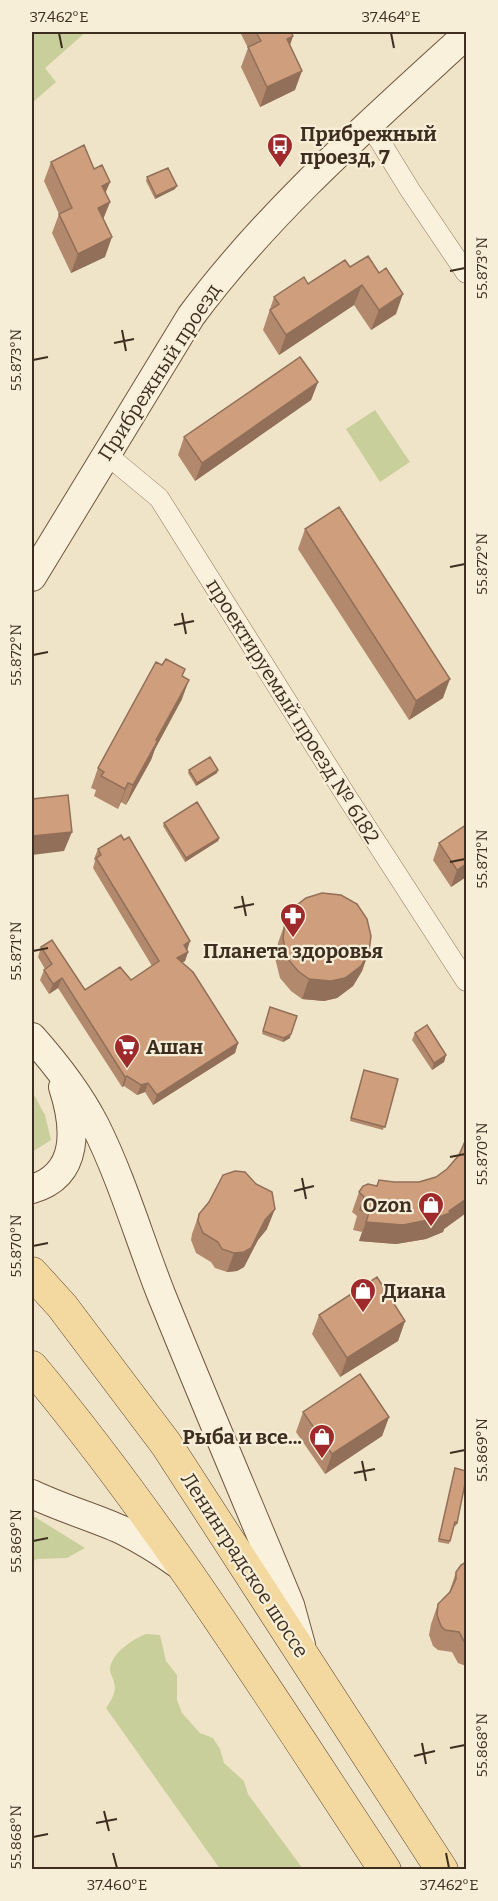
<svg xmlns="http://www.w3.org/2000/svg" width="498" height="1901" font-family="Bitter,serif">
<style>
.green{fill:#c9cf9b}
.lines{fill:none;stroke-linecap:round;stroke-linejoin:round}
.street-casing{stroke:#8d765c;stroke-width:21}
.secondary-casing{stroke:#6f573f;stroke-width:30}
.primary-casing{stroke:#5b4430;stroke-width:33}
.street{stroke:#faf1dc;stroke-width:20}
.secondary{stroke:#faf1dc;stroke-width:28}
.primary{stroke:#f3d9a0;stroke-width:32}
.wall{fill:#b2896c}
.shaded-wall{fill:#916f58}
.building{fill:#cf9f7d;stroke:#916f58;stroke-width:1.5}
.ticks{fill:none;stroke:#3d2e20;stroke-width:2}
.labels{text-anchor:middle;stroke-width:4.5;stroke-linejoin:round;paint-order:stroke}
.poi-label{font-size:20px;font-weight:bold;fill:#3d2e20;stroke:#f7eed8;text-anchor:start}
.street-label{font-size:20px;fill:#3d2e20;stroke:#f7eed8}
.neatline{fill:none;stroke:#3d2e20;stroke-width:2}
.ticks-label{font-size:15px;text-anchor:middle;fill:#3d2e20}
</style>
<rect width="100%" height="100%" fill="#f0e4c8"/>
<path class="green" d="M32 32H86L45 68 56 82 32 103Z
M375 410 410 462 380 482 346 429Z
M32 1091 45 1115 51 1140 32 1152Z
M32 1516 35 1517 85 1548 67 1558 37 1559 32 1562Z
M146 1634 160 1635 166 1661 177 1675V1700L182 1713 200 1733 213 1738 220 1749 224 1763 244 1781 248 1794 303 1869H220L106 1708C111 1700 117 1692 114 1682 113 1677 110 1674 110 1669 112 1652 132 1640 146 1634Z"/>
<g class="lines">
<defs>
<path id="street" d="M370 125 410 190 466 273
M106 454 159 498 347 797 466 981"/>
<path id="secondary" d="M32 577 191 316C269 211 370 123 466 35
M32 1037C56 1064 78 1092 95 1125 122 1179 139 1238 161 1294 203 1398 247 1501 290 1605L301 1645
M32 1189C80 1175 76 1127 63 1087
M32 1494C61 1508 93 1517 122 1530 142 1540 160 1551 178 1564"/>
<path id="primary" d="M32 1273 62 1306 166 1444 442 1870
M32 1367C163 1524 272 1699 385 1870"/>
</defs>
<use href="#street" class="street-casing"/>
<use href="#secondary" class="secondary-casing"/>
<use href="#primary" class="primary-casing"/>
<use href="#street" class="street"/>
<use href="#secondary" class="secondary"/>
<use href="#primary" class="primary"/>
</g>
<path class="wall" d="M240 32H293L292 34 293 36 290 45 295 90 260 107 241 67 248 48Z
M51 162 94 169 110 182 105 193 110 202 103 219 105 257 71 273 52 233 59 214 44 181Z
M147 177 175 189 155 199 146 181Z
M350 267 396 314 371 330 354 305 279 355 263 330 274 297 308 284Z
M318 382 311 400 195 481 178 455 184 437Z
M305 529 443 698 409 720 298 549Z
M183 676 182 699 155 749 151 760 126 805 121 802 118 809 94 796 96 790 91 788 98 768Z
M189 770 217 773 196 786 188 773Z
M164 823 219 838 218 841 185 862 163 826Z
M439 843 466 877 451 887 433 860Z
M98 849 187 950 188 952 185 961 182 963 238 1043 235 1053 153 1105 145 1092 137 1095 124 1086 122 1087 58 988 49 994 40 980 44 970 45 969 38 957 41 947 85 990 131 980 152 966 93 868 95 861 94 859Z
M285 923 369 951 362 971 353 986 337 998 324 1001 302 999 291 991 280 978 275 958 278 943Z
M270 1007 290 1038 283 1042 262 1034Z
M415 1033 446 1055 444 1062 432 1070 412 1040Z
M364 1070 398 1079 383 1130 350 1121Z
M466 1131V1213L444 1229 443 1232 426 1239 396 1244 359 1241 362 1232 353 1230 357 1216 352 1212 359 1192 376 1186 394 1182H419L436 1177 447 1169 459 1155 464 1144Z
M199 1214 267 1229 258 1240 244 1267 237 1271 227 1272 215 1268 211 1262 196 1253 191 1240 192 1234Z
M319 1315 405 1321 398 1341 340 1377 312 1334Z
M303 1412 389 1417 382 1436 325 1474 296 1432Z
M455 1468 457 1523 456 1526H454L449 1544 438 1542Z
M466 1562V1666L458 1663 452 1652 438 1650 433 1646 429 1635 431 1624 438 1604 449 1593 456 1572Z"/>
<path class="shaded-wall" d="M293 36 286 56 287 39Z
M302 71 295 90 260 107 267 87Z
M110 182 102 201V186Z
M177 186 175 189 155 199 156 196Z
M110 202 102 222 98 208Z
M112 237 105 257 71 273 78 254Z
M362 285 354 305 279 355 286 335Z
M403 294 396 314 371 330 379 310Z
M318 382 311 400 195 481 202 463Z
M450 679 443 698 409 720 416 701Z
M189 680 182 699 155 749 151 760 126 805 133 785 156 740Z
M218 770 217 773 196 786 197 783Z
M128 783 121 802 118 809 125 789Z
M72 832 64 851 32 855V836Z
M219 838 218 841 185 862 186 858Z
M466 864V877L451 887 457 870Z
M190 941 187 951 184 945Z
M369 951 362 971 353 986 337 998 324 1001 302 999 309 979Z
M188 952 185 961 173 968 177 958Z
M62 978 58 988 49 994 53 984Z
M291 1034 290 1038 283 1042 284 1038Z
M238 1043 235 1053 153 1105 157 1095Z
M446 1055 444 1062 432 1070 434 1063Z
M127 1076 124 1086 122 1087 125 1077Z
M148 1083 145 1092 137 1095 141 1085Z
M466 1199V1213L444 1229 443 1232 426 1239 396 1244 359 1241 366 1222 449 1211Z
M275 1209 267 1229 258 1240 244 1267 237 1271 227 1272 234 1253Z
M405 1321 398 1341 340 1377 347 1358Z
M389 1417 382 1436 325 1474 332 1454Z"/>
<path class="building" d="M256 32H291L293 36 287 39 302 71 267 87 248 47 261 41Z
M84 145 94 169 102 165 110 182 102 186 110 202 98 208 112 237 78 254 59 214 72 208 51 162Z
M168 168 177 186 156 196 147 177Z
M368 256 379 273 386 268 403 294 379 310 362 285 286 335 270 310 279 304 274 297 304 277 308 284 345 260 350 267Z
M300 357 318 382 202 463 184 437Z
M339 507 450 679 416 701 305 529Z
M166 659 185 669 182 676 189 680 156 740H158L133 785 128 783 125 789 101 776 104 772 98 768 156 662 162 665Z
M210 757 218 770 197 783 189 770Z
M68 795 72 832 32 836V799Z
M197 802 219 838 186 858 164 823Z
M466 825V864L457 870 439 843Z
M121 835 124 840 129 837 190 941 184 945 188 952 177 958 193 972 238 1043 157 1095 148 1083 141 1085 127 1076 125 1077 62 978 53 984 44 970 52 964 41 947 52 940 85 990 120 967 131 980 159 961 96 858 101 855 98 849Z
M322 893 341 895 357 904 367 919 371 936 369 951 361 966 345 978 331 981 309 979 298 971 287 958 283 938 285 923 293 908 306 898Z
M270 1007 297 1016 291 1034 284 1038 263 1031Z
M427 1025 446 1055 434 1063 415 1033Z
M364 1070 398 1079 385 1127 351 1118Z
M466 1139V1199L449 1211 450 1213 433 1219 403 1225 366 1222 369 1213 360 1210 364 1197 359 1192 363 1186 368 1184 377 1186 379 1180 394 1182H419L436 1177 447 1169 459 1155Z
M235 1171 245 1172 256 1184 272 1192 275 1209 265 1220 251 1248 244 1252 234 1253 222 1249 218 1242 203 1233 198 1221 199 1214 209 1202 223 1175Z
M377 1277 405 1321 347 1358 319 1315Z
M360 1374 389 1417 332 1454 303 1412Z
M455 1468 466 1471V1479L457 1523 455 1522 450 1541 439 1539Z
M466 1562V1644L465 1643 459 1632 445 1630 441 1626 437 1615 438 1604 450 1592 456 1579V1572L461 1565Z"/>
<path class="ticks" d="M59 33 62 48M391 33 394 48M450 271 465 268M122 330 126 351M114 343 134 339M33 360 48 357M450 567 465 564M182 613 186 634M174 625 194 621M33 655 48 652M450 862 465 859M242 896 246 916M234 908 254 904M33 951 48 948M450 1157 465 1154M302 1178 306 1199M294 1191 314 1186M33 1246 48 1243M450 1453 465 1450M362 1461 366 1481M354 1473 375 1469M33 1541 48 1538M422 1743 426 1764M450 1748 465 1745M414 1756 435 1751M104 1811 109 1831M96 1823 117 1819M33 1837 48 1834M113 1853 117 1868M446 1853 449 1868"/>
<defs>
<symbol id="bus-pin" viewBox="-11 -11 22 30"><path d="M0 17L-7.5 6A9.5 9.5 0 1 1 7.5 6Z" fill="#9e2a2b" stroke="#f7eed8"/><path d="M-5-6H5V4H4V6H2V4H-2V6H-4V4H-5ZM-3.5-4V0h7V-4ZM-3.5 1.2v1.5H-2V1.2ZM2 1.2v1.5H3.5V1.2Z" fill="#fff"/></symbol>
<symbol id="pharmacy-pin" viewBox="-11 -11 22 30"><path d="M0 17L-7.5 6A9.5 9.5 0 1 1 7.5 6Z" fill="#9e2a2b" stroke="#f7eed8"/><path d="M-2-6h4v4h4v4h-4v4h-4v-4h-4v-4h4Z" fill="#fff"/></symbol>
<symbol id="supermarket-pin" viewBox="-11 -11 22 30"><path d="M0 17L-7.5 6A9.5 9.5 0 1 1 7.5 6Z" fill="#9e2a2b" stroke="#f7eed8"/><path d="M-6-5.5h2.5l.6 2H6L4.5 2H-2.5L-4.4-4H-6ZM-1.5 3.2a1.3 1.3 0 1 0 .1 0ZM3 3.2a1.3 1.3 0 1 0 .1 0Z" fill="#fff"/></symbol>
<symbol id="shop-pin" viewBox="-11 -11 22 30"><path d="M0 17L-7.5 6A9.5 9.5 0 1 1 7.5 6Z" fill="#9e2a2b" stroke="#f7eed8"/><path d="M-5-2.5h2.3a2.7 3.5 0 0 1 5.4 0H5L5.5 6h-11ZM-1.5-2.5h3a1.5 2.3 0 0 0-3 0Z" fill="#fff"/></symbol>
</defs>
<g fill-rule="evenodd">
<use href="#bus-pin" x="265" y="131" width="30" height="40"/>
<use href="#pharmacy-pin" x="278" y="901" width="30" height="40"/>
<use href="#supermarket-pin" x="112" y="1032" width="30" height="40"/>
<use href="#shop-pin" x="416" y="1190" width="30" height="40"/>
<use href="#shop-pin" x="348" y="1276" width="30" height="40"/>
<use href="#shop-pin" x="307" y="1422" width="30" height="40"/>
</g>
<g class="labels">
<g class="poi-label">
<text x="300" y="141">Прибрежный<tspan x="300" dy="23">проезд, 7</tspan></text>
<text x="293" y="958" text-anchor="middle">Планета здоровья</text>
<text x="146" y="1054">Ашан</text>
<text x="412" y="1212" text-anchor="end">Ozon</text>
<text x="382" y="1298">Диана</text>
<text x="302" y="1444" text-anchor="end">Рыба и все...</text>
</g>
<g class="street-label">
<text transform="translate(159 372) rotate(-57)" y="7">Прибрежный проезд</text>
<text transform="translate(293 711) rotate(58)" y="7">проектируемый проезд № 6182</text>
<text transform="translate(245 1565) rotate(57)" y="7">Ленинградское шоссе</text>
</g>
</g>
<rect width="498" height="1901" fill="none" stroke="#f7eed8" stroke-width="66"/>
<rect x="33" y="33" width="432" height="1835" class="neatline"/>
<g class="ticks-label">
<text x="59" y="22">37.462°E</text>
<text x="391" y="22">37.464°E</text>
<text transform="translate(482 268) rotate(-90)" y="5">55.873°N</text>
<text transform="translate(16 360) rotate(-90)" y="5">55.873°N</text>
<text transform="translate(482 564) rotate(-90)" y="5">55.872°N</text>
<text transform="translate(16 655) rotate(-90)" y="5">55.872°N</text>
<text transform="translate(482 859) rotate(-90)" y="5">55.871°N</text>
<text transform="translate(16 951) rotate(-90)" y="5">55.871°N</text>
<text transform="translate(482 1154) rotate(-90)" y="5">55.870°N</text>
<text transform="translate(16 1246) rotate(-90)" y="5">55.870°N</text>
<text transform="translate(482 1450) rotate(-90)" y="5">55.869°N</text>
<text transform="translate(16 1541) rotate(-90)" y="5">55.869°N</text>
<text transform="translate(482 1745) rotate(-90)" y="5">55.868°N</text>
<text transform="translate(16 1837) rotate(-90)" y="5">55.868°N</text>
<text x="117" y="1890">37.460°E</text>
<text x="449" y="1890">37.462°E</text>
</g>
</svg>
